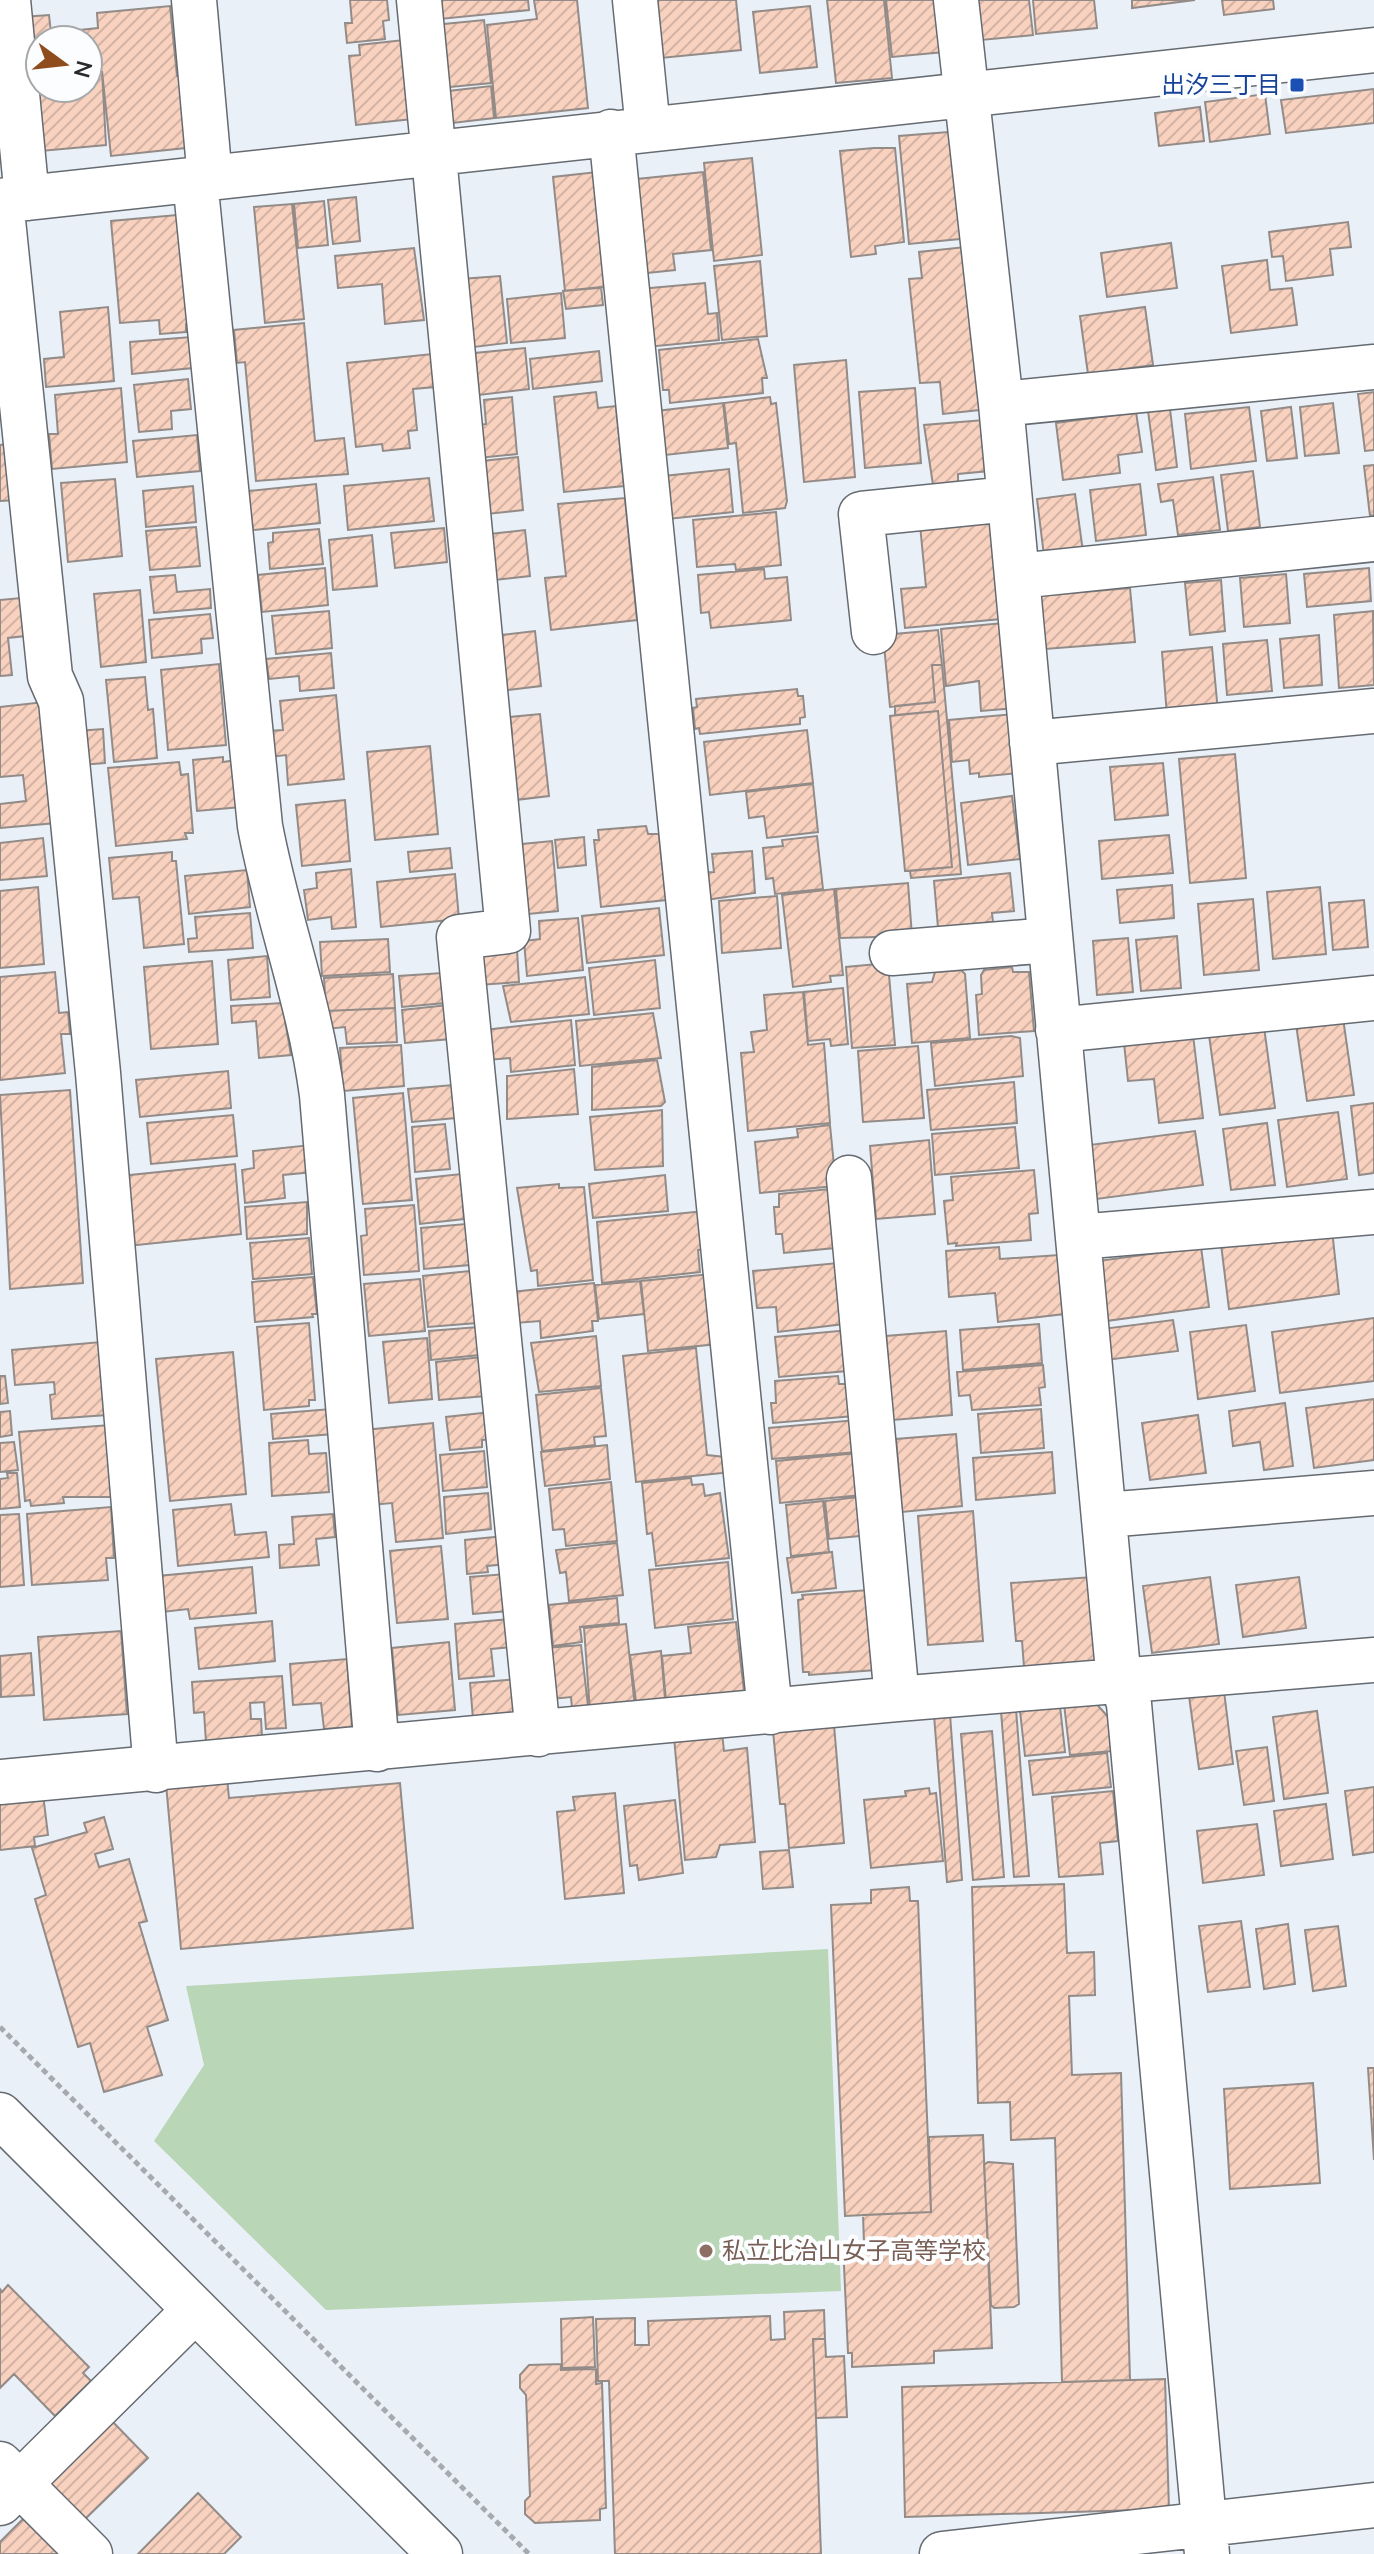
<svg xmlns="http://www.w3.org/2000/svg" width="1374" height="2554" font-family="'Nunito Sans','Noto Sans JP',sans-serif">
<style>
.pitch{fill:#b9d6b6}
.building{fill:url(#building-hatch);stroke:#938b88;stroke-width:2;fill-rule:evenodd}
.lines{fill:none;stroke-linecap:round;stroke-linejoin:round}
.minor-casing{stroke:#656b71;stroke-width:47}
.path{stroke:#a6aab0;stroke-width:5;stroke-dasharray:6 4;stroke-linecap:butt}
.minor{stroke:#fff;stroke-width:44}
.transit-dot{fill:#1a4fb4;stroke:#fcfdfe;stroke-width:3}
.education-dot{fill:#8d6e63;stroke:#fcfdfe;stroke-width:3}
.labels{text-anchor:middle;stroke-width:8;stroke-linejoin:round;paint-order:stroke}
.transit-label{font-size:24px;fill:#164399;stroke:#fcfdfe;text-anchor:end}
.education-label{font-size:24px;fill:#785e54;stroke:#fcfdfe;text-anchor:start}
</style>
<defs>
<pattern id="building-hatch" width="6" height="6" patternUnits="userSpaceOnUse" patternTransform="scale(2)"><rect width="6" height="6" fill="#f8d1bf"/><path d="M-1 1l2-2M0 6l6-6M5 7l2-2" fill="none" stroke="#d5b3a4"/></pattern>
</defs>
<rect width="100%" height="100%" fill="#eaf0f7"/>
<path class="pitch" d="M828 1949 841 2291 326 2310 154 2141 204 2065 186 1986Z"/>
<path class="building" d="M350 0H387L389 20 383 21 385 39 347 43 345 23H352Z
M438 0H528L529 10 440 19Z
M534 0H577L588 108 496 118 487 25 537 19Z
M655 0H736L741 50 661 58Z
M827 0H884L892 78 836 83Z
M886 0H938L944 52 892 57Z
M977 0H1029L1033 35 981 40Z
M1033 0H1094L1097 28 1036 34Z
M1132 0H1195L1132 8Z
M1222 0H1273L1274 9 1224 15Z
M170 6 177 76 188 75 195 147 111 156 102 71 106 145 41 151 22 17 49 15 51 33 98 28 97 13ZM40 40H88V88H40Z
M810 6 817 67 760 73 753 12Z
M484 20 491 83 440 88 434 25Z
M413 39 422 118 356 125 349 56 360 55 359 45Z
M491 86 494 118 444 124 440 92Z
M1374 89V123L1286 133 1281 100Z
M1265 94 1270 134 1210 142 1205 102Z
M1200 107 1204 141 1159 146 1155 113Z
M961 131 970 238 909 244 899 136Z
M874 148H895L904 242 875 246 876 254 851 257 840 151Z
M752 158 762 255 714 261 704 163Z
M597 172 608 287 565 291 553 177Z
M703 172 711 250 673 254 675 270 638 274 628 180Z
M356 197 360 241 333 244 328 200Z
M324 201 328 245 298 248 294 204Z
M292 204 304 319 265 323 254 207Z
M188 214 197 322 186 324V332L160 334 159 320 120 323 111 221Z
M1348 222 1351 247 1330 249 1333 275 1286 281 1283 256 1272 257 1269 232Z
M1171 243 1177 288 1107 297 1101 253Z
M975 246 989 409 943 414 940 382 920 383 909 279 922 278 919 252Z
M414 248 424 320 385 324 382 284 338 288 335 256Z
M1267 260 1270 290 1292 288 1297 325 1231 333 1222 266Z
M760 261 767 336 722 340 714 266Z
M500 276 507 343 474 347 461 279Z
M705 283 708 314 717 313 719 340 646 347 640 289Z
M601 287 603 305 566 309 563 291Z
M561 293 565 338 511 343 507 299Z
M108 307 114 381 46 387 44 359 64 357 60 312Z
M1145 307 1153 365 1088 374 1080 316Z
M304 323 315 441 344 438 348 474 256 481 245 362 237 363 234 330Z
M191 337 193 368 132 374 130 342Z
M758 339 767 378H762L763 393 670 403 669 390H663L659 350Z
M525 348 529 389 479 395 475 353Z
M599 351 602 381 533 389 530 359Z
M432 354 435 387 413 389 417 430 408 431 410 448 383 451 382 444 356 447 347 363Z
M846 360 855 477 804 482 794 365Z
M188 379 191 409 171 411 172 429 139 432 134 385Z
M121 388 127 462 52 469 49 434H58L55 395Z
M915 388 921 463 865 468 859 392Z
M596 392 598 408 616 406 624 486 564 492 554 397Z
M1374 392V450L1365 451 1358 394Z
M512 397 517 454 478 458 474 426 486 424 484 400Z
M770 397 771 404 776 403 787 501 785 508 743 513 736 443 729 444 724 403Z
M723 403 728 448 656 456 657 411Z
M1333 403 1339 453 1305 456 1300 407Z
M1249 407 1256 461 1191 469 1185 414Z
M1291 407 1297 458 1267 461 1261 411Z
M1170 409 1177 467 1156 470 1148 411Z
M1136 412 1142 452 1118 455 1120 473 1063 480 1056 423Z
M984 420 989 471 958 474V483L933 485 924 425Z
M197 435 200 471 137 477 133 441Z
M12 443 18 500 0 501V445Z
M518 457 523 510 487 514 482 461Z
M1374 465V515L1370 516 1364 466Z
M729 469 733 512 668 519 664 476Z
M1253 471 1260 527 1228 531 1221 475Z
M1213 477 1220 530 1178 535 1173 500 1161 502 1158 484Z
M429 478 434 521 348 530 344 486Z
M115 479 122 556 68 562 61 483Z
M316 484 320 523 253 530 248 491Z
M1140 484 1146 535 1096 541 1090 490Z
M193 486 196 522 146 527 143 491Z
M1075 494 1084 559 1045 564 1037 499Z
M625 498 637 620 551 630 545 578 566 576 558 504Z
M776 512 781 565 736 570 735 564 697 567 693 520Z
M990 517 1001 619 905 628 901 589 926 587 920 525Z
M196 527 200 566 150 570 146 531Z
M444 528 447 562 395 568 391 533Z
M319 529 323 564 270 569 268 543 273 542V533Z
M525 530 530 576 495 580 490 534Z
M372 535 377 586 333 590 329 540Z
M325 568 328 605 262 612 258 575Z
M1369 568 1371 601 1307 607 1304 574Z
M764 569 765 579 787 577 791 620 711 628 709 612 701 613 698 575Z
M1286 574 1290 623 1244 627 1240 578Z
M175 575 177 592 210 589 211 608 154 613 150 577Z
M1221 580 1225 631 1190 635 1185 583Z
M1130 588 1135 642 1045 649 1039 596Z
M140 590 146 662 101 667 94 594Z
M21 598 25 636 8 638 12 675 0 676V600Z
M329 611 332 648 276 654 272 616Z
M1373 611 1374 685 1339 688 1334 615Z
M210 614 213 638 201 639 202 653 152 658 149 620Z
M1003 623 1016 708 981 711 979 681 946 686 941 629Z
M938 630 942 665H932L935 702 890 707 883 635Z
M535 631 541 686 507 690 502 635Z
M1319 635 1322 685 1284 688 1280 639Z
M1267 640 1272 691 1227 695 1223 644Z
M1212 647 1218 712 1167 716 1162 652Z
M331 653 334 688 300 691 299 676 269 679 266 659Z
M219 664 226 745 168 750 161 670Z
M932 665H942L961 874 911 878 910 871 952 867 938 711 895 715V706L935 702Z
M145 677 148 710 153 709 157 758 114 762 106 680Z
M797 689 798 696H803L805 717 800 718V724L700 734 699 728 695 729 693 708 697 707 696 699Z
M336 695 344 779 288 785 286 755 270 757 268 731 283 730 280 701Z
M44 702 56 823 0 828V804L26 801 23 775 0 777V707Z
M938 711 952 867 905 871 890 716Z
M540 714 549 796 507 801 500 735 512 733 510 717Z
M1014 714 1019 773 979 777V773L970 774 969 760 952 762 949 720Z
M103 729 105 763 80 765 77 731Z
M807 730 813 783 710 795 704 742Z
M430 746 438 834 375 840 367 752Z
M1235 754 1246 878 1190 883 1179 759Z
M223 757V762L237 760 241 807 197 811 193 760Z
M179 762 181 775 188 774 193 833H185L187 839 116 846 108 768Z
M1163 763 1168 815 1115 820 1110 767Z
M813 784 818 832 767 838 764 816 749 818 746 792Z
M1012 796 1020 859 968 865 961 803Z
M345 800 350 861 302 866 296 805Z
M646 826 648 834H659L666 900 601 907 594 840H599L598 830Z
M1169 835 1173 873 1102 879 1099 841Z
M817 836 823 889 775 894 773 878 766 879 763 848 783 846 782 840Z
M584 837 586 865 558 868 555 840Z
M43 838 47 876 0 880V843Z
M552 841 558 911 518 915 512 845Z
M450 848 452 868 410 872 408 852Z
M752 851 755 893 698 901 696 873 714 872 712 854Z
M172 852V861H176L184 944 144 948 139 897 113 899 109 858Z
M351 869 356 927 332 929 331 917 308 920 304 890 317 888 316 873Z
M247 870 250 907 189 914 185 876Z
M1010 873 1014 911 992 913 993 922 938 928 934 881Z
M455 874 459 919 381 927 377 882Z
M908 883 912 936 840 938 836 889Z
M1172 885 1174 918 1120 923 1117 890Z
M38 887 44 964 0 968V891Z
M1320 887 1326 954 1273 959 1267 892Z
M834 889 843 975 830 976 831 982 793 987 782 895Z
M777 896 781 948 722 953 719 901Z
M1253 899 1259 970 1204 975 1198 904Z
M1364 900 1368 947 1333 950 1329 903Z
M659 908 664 955 587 963 582 916Z
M250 913 253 948 189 952 188 939 197 938 195 917Z
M578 918 583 970 527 976 524 941 540 939 539 921Z
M1177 936 1181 988 1141 991 1136 940Z
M1128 938 1133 992 1097 995 1093 941Z
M388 939 390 972 322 976 320 942Z
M517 950 519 982 478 985 475 954Z
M267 956 270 997 231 1000 228 960Z
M655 960 660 1008 594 1015 589 968Z
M212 961 218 1044 151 1049 144 967Z
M888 963 895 1045 852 1048 846 967Z
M1012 967 1013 972H1029L1034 1031 979 1035 976 995 982 994 981 975 984 970Z
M961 970 965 974 970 1038 912 1043 907 984 932 982 935 972Z
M55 972 59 1013 68 1012 70 1034H61L65 1073 0 1080V977Z
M442 973 445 1003 402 1007 399 976Z
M393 974 395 1008 326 1011 324 978Z
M585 977 589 1014 511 1022 503 986Z
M843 988 848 1044 831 1046 830 1039 808 1041 804 992Z
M803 992 808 1045 824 1043 830 1123 748 1131 741 1053 754 1052 751 1032 767 1030 764 995Z
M282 1003 291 1055 259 1058 256 1021 232 1023 231 1006Z
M448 1005 451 1039 405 1043 402 1010Z
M395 1008 397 1042 347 1044 345 1027 327 1029 326 1011Z
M653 1013 661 1058 580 1066 576 1021Z
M1343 1018 1354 1095 1307 1101 1296 1024Z
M571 1020 575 1065 511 1072 510 1058 488 1060 485 1030Z
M1264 1027 1275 1108 1220 1115 1209 1035Z
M1193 1035 1203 1118 1159 1123 1154 1079 1128 1081 1124 1043Z
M1011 1036 1020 1038 1023 1076 935 1086 931 1043Z
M401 1045 404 1086 343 1091 340 1048Z
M918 1046 924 1118 863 1122 858 1051Z
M657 1060 665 1102 661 1106 592 1110V1067Z
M574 1069 578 1114 507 1119V1076Z
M228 1071 231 1108 140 1117 136 1080Z
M1014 1082 1017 1123 931 1130 927 1090Z
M453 1085 456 1118 412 1122 408 1089Z
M70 1090 83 1283 10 1289 0 1095Z
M403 1093 412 1200 363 1204 353 1098Z
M1374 1103V1173L1359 1175 1351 1106Z
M662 1110 663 1166 595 1170 590 1117Z
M1338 1112 1347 1179 1287 1187 1278 1120Z
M233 1115 237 1156 151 1164 147 1123Z
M1267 1123 1275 1185 1231 1190 1223 1129Z
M445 1124 450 1169 415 1172 412 1127Z
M830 1125 836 1186 760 1193 755 1142 798 1137 797 1129Z
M1015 1127 1019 1168 935 1175 932 1134Z
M1195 1131 1203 1185 1089 1200 1082 1146Z
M929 1140 935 1214 876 1219 870 1146Z
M311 1145 313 1172 283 1175 285 1198 245 1203 242 1170 254 1168 253 1151Z
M235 1164 241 1234 128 1246 121 1176Z
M1034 1170 1038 1213 1029 1214 1031 1240 956 1246 957 1243 948 1244 944 1201 953 1200 951 1177Z
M461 1174 464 1219 420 1224 416 1179Z
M665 1175 668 1211 593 1218 589 1184Z
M559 1184V1188L584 1187 593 1280 538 1286 537 1270 531 1271 517 1188Z
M830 1189 835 1248 784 1253 782 1234H776L774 1207H779V1194Z
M307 1202V1234L247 1239 245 1207Z
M414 1205 419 1271 364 1275 361 1236 367 1235 365 1209Z
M704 1211 708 1249 698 1250 700 1272 602 1283 597 1222Z
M466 1224 470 1265 424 1269 421 1228Z
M1332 1230 1339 1294 1229 1309 1221 1244Z
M309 1238 312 1274 253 1279 250 1243Z
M999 1247 1000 1259 1059 1255 1064 1314 998 1322 995 1293 949 1297 946 1251Z
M1201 1247 1209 1307 1099 1322 1091 1262Z
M838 1263 844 1324 778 1332 776 1307 757 1308 753 1271Z
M479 1270 477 1323 428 1327 423 1276Z
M711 1274 718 1344 648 1351 641 1281Z
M313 1277 317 1314H312L313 1317 255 1322 252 1282Z
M420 1279 425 1331 369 1336 364 1284Z
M640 1281 644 1314 599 1319 595 1285Z
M594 1283 598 1321H592L593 1331 541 1338 540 1321 515 1323 512 1292Z
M1374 1318V1381L1280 1393 1272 1332Z
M1173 1320 1178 1351 1106 1360 1102 1329Z
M309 1323 315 1400H309V1406L264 1410 257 1327Z
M1039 1324 1042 1363 963 1370 960 1330Z
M1246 1325 1255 1391 1198 1399 1190 1332Z
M478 1327 480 1355 431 1360 429 1331Z
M849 1330 847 1371 779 1377 775 1337Z
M946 1331 952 1415 893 1420 886 1336Z
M596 1336 601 1386 539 1392 531 1343Z
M427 1338 432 1399 389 1403 383 1342Z
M101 1342 107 1415 52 1419 50 1395 55 1394 54 1382 15 1385 12 1350Z
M696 1348 707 1455 725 1457 728 1469 722 1473 636 1482 623 1356Z
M233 1352 246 1494 170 1501 156 1359Z
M482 1357 486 1396 439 1400 436 1362Z
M1043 1365 1045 1387 1039 1388 1041 1405 972 1410 970 1395 959 1396 957 1372Z
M0 1376H5L8 1403 0 1404Z
M838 1376 839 1384H851L854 1416 773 1423 771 1403H776L775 1381Z
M601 1388 606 1436 594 1437 595 1445 542 1451 536 1395Z
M1374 1399V1460L1314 1468 1306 1408Z
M1285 1403 1293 1466 1264 1470 1260 1442 1233 1446 1229 1411Z
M331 1409 333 1434 273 1439 271 1414Z
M1041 1409 1044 1448 981 1453 978 1414Z
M10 1411 12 1435 0 1437V1412Z
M491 1412 493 1439 482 1440V1447L450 1450 446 1417Z
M1198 1415 1206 1473 1150 1480 1142 1423Z
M856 1420 858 1452 772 1459 769 1428Z
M433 1423 443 1538 396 1542 392 1503 371 1505 365 1430Z
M110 1425 116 1497H63L64 1503 31 1506 30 1500 25 1501 19 1432Z
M956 1434 962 1506 902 1512 896 1439Z
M308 1440 309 1454 326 1453 329 1492 272 1496 269 1443Z
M14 1442 18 1470 0 1472V1443Z
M607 1445 610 1479 545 1486 541 1452Z
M484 1451 487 1487 443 1491 440 1455Z
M1052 1452 1055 1493 976 1500 973 1458Z
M858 1453 862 1495 780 1503 776 1461Z
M7 1473H17L20 1507 0 1509V1479L8 1478Z
M691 1478 692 1485 703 1484 705 1496 720 1493 729 1558 656 1566 652 1533 647 1534 642 1483Z
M611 1482 617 1541 566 1546 564 1529 553 1530 549 1489Z
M488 1493 491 1529 446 1534 444 1497Z
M866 1496 870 1535 829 1539 825 1501Z
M823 1501 829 1552 791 1556 786 1505Z
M231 1504 235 1535 266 1532 269 1557 178 1566 173 1510Z
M111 1507 114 1558H106L108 1580 32 1585 27 1514Z
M973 1511 983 1641 928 1645 918 1516Z
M19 1514 24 1585 0 1587V1515Z
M333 1514 335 1537 316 1539 319 1565 280 1568 279 1545 294 1544 292 1517Z
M504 1536 507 1564 487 1566 488 1572 467 1574 465 1540Z
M617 1543 623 1595 569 1601 566 1572 560 1573 556 1550Z
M441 1546 448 1619 397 1623 390 1551Z
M832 1552 836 1588 792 1593 787 1558Z
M728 1562 733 1619 655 1628 649 1570Z
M252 1567 256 1613 190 1619 188 1609 162 1612 158 1576Z
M506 1574 509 1611 473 1614 470 1577Z
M1092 1577 1096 1661 1024 1667 1022 1641H1016L1011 1583Z
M1210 1577 1219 1644 1152 1653 1143 1586Z
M1299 1577 1306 1628 1243 1637 1236 1585Z
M869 1590 876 1670 809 1675V1672H803L798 1600 803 1599 802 1595Z
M617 1598 619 1623 580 1627 582 1642 553 1646 549 1605Z
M511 1619 514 1647 491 1649 494 1676 459 1679 455 1624Z
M272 1621 275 1661 199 1669 195 1628Z
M736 1622 744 1691 666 1700 662 1656 691 1653 688 1627Z
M626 1624 635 1707 590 1712 584 1628Z
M121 1631 127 1714 44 1720 38 1637Z
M449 1642 455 1710 398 1715 392 1648Z
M581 1645 588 1706 572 1708 571 1697 552 1699 546 1648Z
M661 1651 665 1699 636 1702 630 1655Z
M31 1653 34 1695 1 1697 0 1656Z
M347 1659 352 1727 324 1729 321 1703 293 1705 290 1664Z
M282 1676 286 1728 266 1729 264 1702 250 1703 251 1719H261L262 1737 206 1742 204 1712 194 1713 192 1682Z
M518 1679 521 1718 473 1719 470 1683Z
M1224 1691 1233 1764 1199 1769 1189 1696Z
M1093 1700 1109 1718 1112 1751 1070 1755 1064 1704Z
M1060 1706 1065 1752 1025 1756 1020 1711Z
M1016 1709 1029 1876 1014 1877 1001 1711Z
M1317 1711 1328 1793 1284 1799 1273 1717Z
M950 1714 962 1880 947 1882 934 1715Z
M834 1725 844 1843 789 1848 785 1804H780L773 1731Z
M992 1731 1004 1877 973 1880 961 1734Z
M722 1733 724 1751 747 1748 755 1842 720 1845 716 1857 685 1860 674 1737Z
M1267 1747 1274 1801 1244 1805 1236 1751Z
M1107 1753 1111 1787 1033 1795 1029 1761Z
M227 1778 229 1798 400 1783 413 1928 181 1949 166 1784Z
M1374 1787V1852L1353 1855 1345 1791Z
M929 1788 930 1794 936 1793 943 1861 871 1868 864 1800 906 1796 905 1791Z
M1113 1791 1118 1841 1100 1843 1103 1874 1059 1877 1052 1797Z
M615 1793 624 1893 565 1899 557 1812 575 1810 573 1797Z
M43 1794 48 1835 34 1837 35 1846 0 1850V1798Z
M675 1800 683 1873 639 1880 637 1865 630 1866 624 1806Z
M1326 1804 1333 1859 1281 1866 1274 1811Z
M104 1817 113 1849 95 1854 99 1867 129 1859 147 1921 139 1923 168 2020 147 2027 162 2075 104 2092 90 2043 78 2047 35 1899 46 1895 32 1848 87 1832 84 1823Z
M1257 1824 1264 1875 1203 1883 1197 1831Z
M789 1850 793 1887 763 1889 760 1852Z
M1064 1884 1067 1953 1094 1952 1095 1995 1069 1996 1072 2075 1121 2073 1130 2380 1062 2382 1055 2138 1011 2140 1010 2102 978 2103 972 1887Z
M909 1887 910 1901H918L931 2212 845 2216 831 1905 871 1903V1890Z
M1241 1921 1250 1987 1208 1992 1199 1926Z
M1288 1924 1295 1984 1264 1989 1256 1929Z
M1338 1926 1346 1986 1313 1991 1305 1930Z
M1368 2068H1374V2160Z
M1313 2083 1320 2183 1230 2189 1224 2089Z
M983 2135 992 2348 934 2351V2363L852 2367V2353H848L843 2244 864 2243 863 2215 931 2212 929 2137Z
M988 2162 1013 2164 1019 2304 1014 2307 994 2308 991 2305 984 2165Z
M8 2285 89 2367 83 2373 91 2381 55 2416 14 2374 0 2388V2289L2 2292Z
M824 2310 825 2339H813L821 2554H615L609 2381H598L596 2319 635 2318V2345H649L648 2321 770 2316 771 2340 785 2339 784 2312Z
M593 2317 595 2367 562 2368 561 2319Z
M813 2339H825L826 2357 844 2356 847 2417 816 2418Z
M561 2364V2370L596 2369V2384L602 2383 606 2508 600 2509V2520L535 2523 525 2514V2501L530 2496 526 2395 520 2388V2375L529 2365Z
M1165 2379 1169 2509 905 2517 902 2387Z
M107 2416 148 2458 80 2524 42 2479Z
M198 2493 241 2537 224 2554H138Z
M27 2515 61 2554H0V2542Z"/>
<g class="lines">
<defs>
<path id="minor" d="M8 0 27 198
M194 0 210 179
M419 0 508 931 459 937 538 1734
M635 0 648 129
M956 0 1001 404 1117 1660 1129 1704 1207 2554
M611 132 770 1712
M195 180 260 826C277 917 310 1003 322 1095L377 1749
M0 201 1374 50
M1 201 50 676 61 701 98 1073 156 1770
M1001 404 1374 367
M1018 576 1374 539
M874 632 861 514 1009 499
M1032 743 1374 711
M892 953 1050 940
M1058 1030 1374 998
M849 1178 897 1699
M1078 1237 1374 1212
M1105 1515 1374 1493
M0 1782 897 1699 1374 1660
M0 2115 440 2554
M0 2464 90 2554
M0 2503 195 2310
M942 2554 1374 2505"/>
</defs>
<use href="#minor" class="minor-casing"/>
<path class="path" d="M0 2027 529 2554"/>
<use href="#minor" class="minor"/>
</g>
<rect class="transit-dot" x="1289" y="77" width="16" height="16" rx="4"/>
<circle class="education-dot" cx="706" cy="2251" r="8"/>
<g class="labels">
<g class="transit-label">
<text x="1281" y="93">出汐三丁目</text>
</g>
<g class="education-label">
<text x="722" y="2259">私立比治山女子高等学校</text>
</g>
</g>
<g transform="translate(64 64) rotate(105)"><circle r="38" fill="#fcfdfe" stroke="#a7a8aa" stroke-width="2"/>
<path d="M0-6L14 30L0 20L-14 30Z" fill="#8f4c1c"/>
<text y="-12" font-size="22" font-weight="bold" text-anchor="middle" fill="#27292c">N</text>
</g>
</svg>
